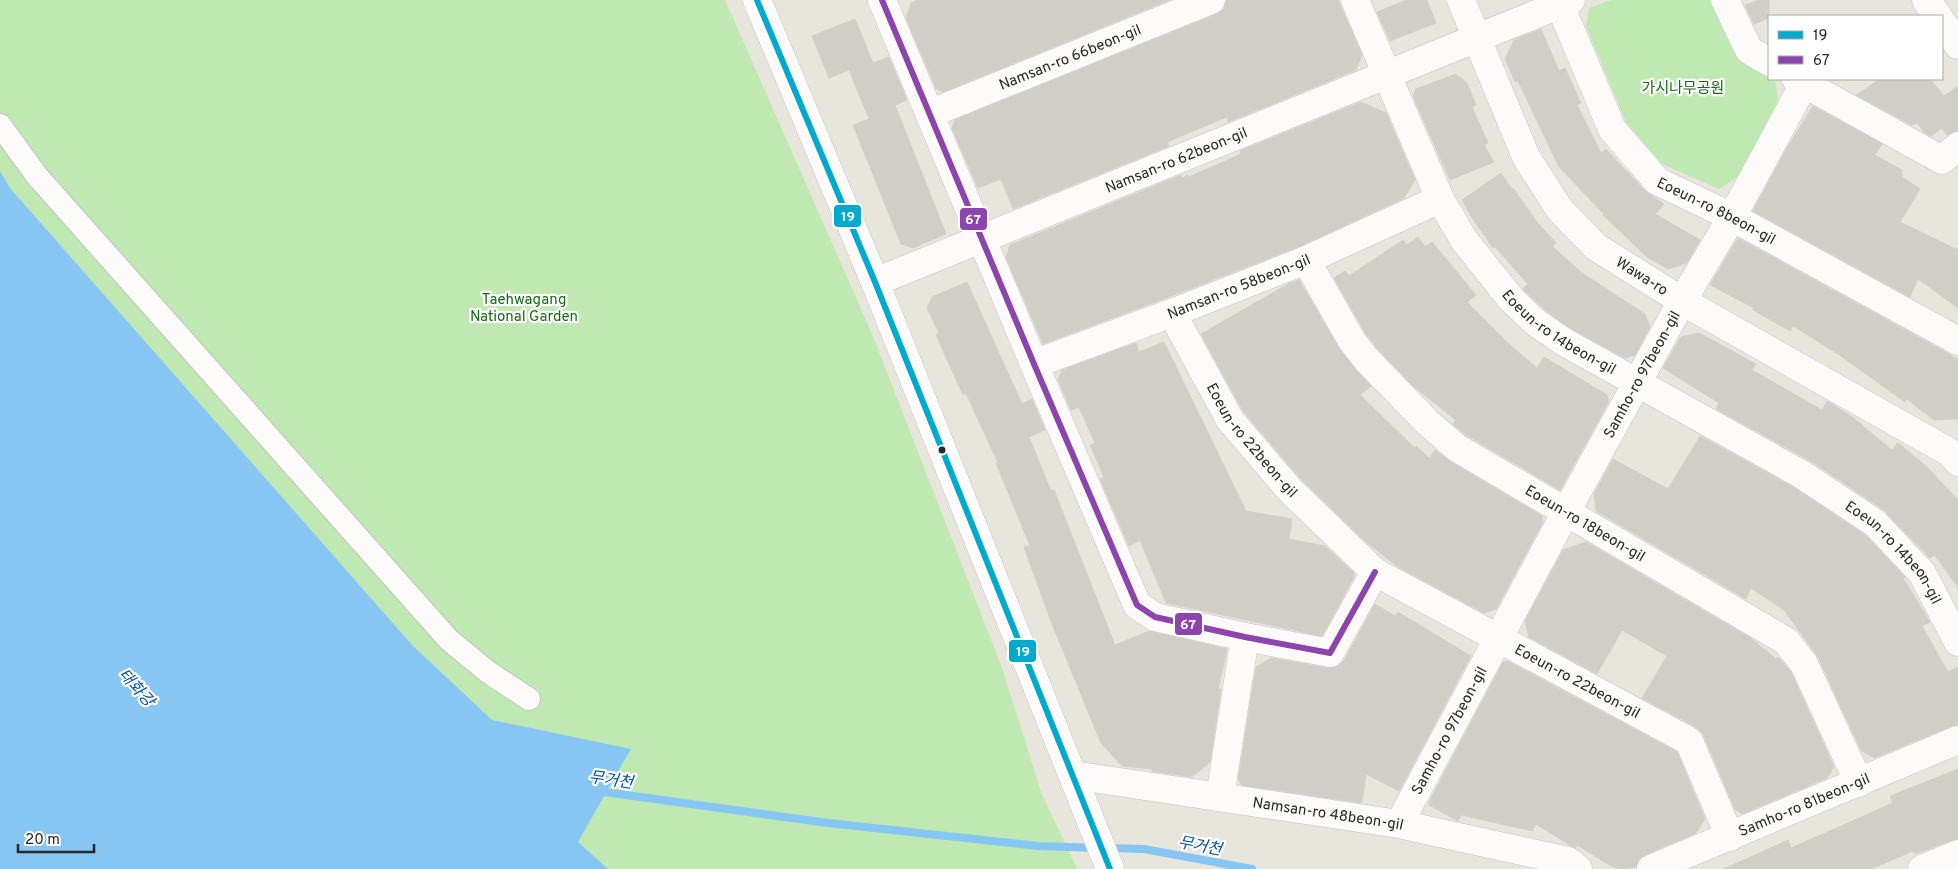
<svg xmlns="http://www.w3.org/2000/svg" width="1958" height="869" font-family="Overpass,'Noto Sans KR',sans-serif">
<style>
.green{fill:#bfe8b2}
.water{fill:#87c5f2}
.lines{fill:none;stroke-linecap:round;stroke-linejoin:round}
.stream{stroke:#87c5f2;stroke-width:8}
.building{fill:#d1cec8;stroke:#d3d0c9}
.pedestrian-casing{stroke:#c4c3c3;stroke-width:24}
.minor-casing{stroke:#c4c3c3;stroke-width:29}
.secondary-casing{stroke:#c4c3c3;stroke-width:29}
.pedestrian{stroke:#fcfbfa;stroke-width:22}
.minor{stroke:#fcfbfa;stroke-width:28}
.secondary{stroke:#fcfbfa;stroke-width:28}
.bus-1-casing{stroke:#fff;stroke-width:10}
.bus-2-casing{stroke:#fff;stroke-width:10}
.bus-1{stroke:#00a9ce;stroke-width:6}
.bus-2{stroke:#8e44ad;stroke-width:6}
.bus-dot{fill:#282828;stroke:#fff;stroke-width:2}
.labels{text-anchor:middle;stroke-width:4.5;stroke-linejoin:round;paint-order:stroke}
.street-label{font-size:15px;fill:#282828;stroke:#fff}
.park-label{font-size:15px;fill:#156c12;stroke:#fff}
.water-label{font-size:16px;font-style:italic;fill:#0050a5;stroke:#fff}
.line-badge{stroke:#fff;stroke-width:2}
.badge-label{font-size:14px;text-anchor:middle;font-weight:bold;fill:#fff}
</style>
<rect width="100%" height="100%" fill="#e8e5dd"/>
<path class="green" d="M0 0H725L872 334 1002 668 1041 792 1077 869H608L578 842 631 749 492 721 413 646 10 188 0 171Z
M1611 0H1713L1747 64 1769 77V79L1775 80 1778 100 1739 176 1719 189 1662 164 1626 122 1586 26 1589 8Z"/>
<path class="water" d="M0 171 10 188 413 646 492 720 631 749 578 842 608 869H0Z"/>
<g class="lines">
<path class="stream" d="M597 791 828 823 1038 846 1097 848
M1108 848 1144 849 1252 869"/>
</g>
<path class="building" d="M917 0H1169L943 92 936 88 906 18 911 3Z
M1226 0H1338L1362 55 1356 70 1228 122 1227 117 1167 142 1169 146 1013 209 1001 179 978 188 952 128 955 120 1217 14 1224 9Z
M1406 0H1427L1436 23 1390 41 1377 12Z
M1758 0H1769V18L1754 24 1745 5Z
M855 19 873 63 889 57 907 100 895 105 946 234 913 248 901 244 853 125 869 119 849 70 829 78 812 36Z
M1541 29 1559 71 1565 68 1581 103 1577 105 1601 153 1606 149 1645 191 1664 204 1655 214 1700 240 1687 263 1668 269 1647 257 1603 215 1604 214 1559 167 1518 81 1515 82 1505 59 1514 40Z
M1456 74 1467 83 1476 105 1472 107 1488 143 1484 145 1494 162 1450 180 1413 96 1416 89Z
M1880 79H1930L1944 96 1958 86V131L1947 135 1942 128 1931 136 1925 133 1917 123 1912 125 1856 95Z
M1361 102 1386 113 1415 180 1404 198 1300 246 1166 298 1043 344 1006 257 1010 245 1181 175 1182 178 1188 175 1189 177 1241 154 1240 151Z
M1813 106 1882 144 1875 155 1902 170V177L1920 189 1900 222 1958 250V308L1918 279 1910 297 1753 211 1787 148Z
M1501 173 1512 190 1513 188 1536 221 1556 243 1552 246 1582 273 1645 314 1650 327 1635 355 1625 358 1572 329 1545 310 1523 289 1528 284 1495 247 1493 248 1472 218 1462 200Z
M1418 237 1425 247 1432 242 1476 295 1467 302 1508 343 1537 368 1544 357 1607 395 1609 401 1560 490 1466 435 1453 424 1456 420 1413 386 1378 349 1365 332 1334 278 1345 271 1349 276 1403 240 1407 245Z
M1738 238 1958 359V419L1934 420 1907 399 1905 402 1841 356 1793 326 1790 331 1753 310 1754 308 1710 285Z
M1299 280 1340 350 1371 386 1360 395 1415 448 1416 446 1429 458 1435 450 1449 461 1542 516 1543 522 1496 609 1484 613 1397 566 1365 541 1301 479 1243 411 1201 334 1288 284Z
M967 282 1022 404 1032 399 1045 430 1029 437 1051 491 1054 490 1115 645 1149 631 1227 649 1218 690 1221 689 1210 762 1192 777 1152 771V769L1122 766 1101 743 1052 624 1024 547 1030 546 996 463H998L966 393 963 395 936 335 939 333 927 308 932 297Z
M1699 333 1756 364 1752 370 1822 410 1827 401 1851 416 1892 450 1898 443 1927 467 1958 500V587L1934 555 1930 558 1884 510 1809 460 1716 409 1719 403 1663 368 1681 337Z
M1164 342 1246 511 1292 519 1289 539 1325 546 1354 573 1353 579 1322 636 1166 603 1140 540 1129 546 1100 479 1104 477 1090 445 1095 443 1079 407 1071 410 1058 380 1062 370 1136 343 1139 352Z
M1700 436 1793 487 1865 535 1905 577 1903 578 1930 622 1922 626 1948 672 1958 667V725L1952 726 1874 758 1861 750 1818 657 1784 610 1751 588 1746 599 1596 511 1594 494 1613 459 1668 489Z
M1586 542 1752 639 1776 659 1778 657 1791 672 1834 767 1827 778 1742 814 1735 809 1703 734 1696 727 1642 698 1667 656 1622 630 1597 674 1529 637 1525 621 1563 550Z
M1375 604 1395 616 1398 612 1471 656 1399 791 1366 774 1362 803 1242 785 1238 780 1256 667 1271 658 1327 668 1337 667 1344 661Z
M1507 661 1677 752 1705 819 1696 833 1645 855 1639 859 1636 867 1621 869 1611 866 1577 845 1576 848 1571 846 1536 824 1532 831 1461 815 1458 821 1429 805V802L1503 662Z
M1958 769V838L1915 854 1913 851 1871 869H1724L1788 840 1791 848 1893 803 1890 796Z"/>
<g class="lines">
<defs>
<path id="pedestrian" d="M0 125 37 176 449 640 488 672 529 699"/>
<g id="minor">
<path d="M882 0 1034 364 1137 605 1155 617 1245 637 1330 653 1375 572"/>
<path id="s1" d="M1355 0 1440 199 1464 240 1511 299 1535 322 1564 342 1801 474 1875 523 1922 573 1958 642"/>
<path id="s2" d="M1461 0 1526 157 1560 210 1596 247 1682 301 1949 452 1958 462"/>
<path id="s3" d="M1558 0 1612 129 1657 181 1732 217 1958 341"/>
<path d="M1725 0 1749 50 1769 62"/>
<path d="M1926 0 1938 16"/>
<path d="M1942 22 1958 45"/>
<path d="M1796 79 1942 160 1958 146"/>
<path id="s4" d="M929 114 1211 0"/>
<path id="s5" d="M1306 260 1352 341 1366 359 1427 422 1457 448 1786 641 1804 664 1859 783"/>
<path id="s6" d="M875 282 1571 0"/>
<path id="s7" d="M1172 313 1230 420 1290 490 1375 572 1689 741 1730 837"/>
<path id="s8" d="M1034 364 1172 313 1306 260 1440 199"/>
<path id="s9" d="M1072 775 1399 824 1568 861 1578 869"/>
<path d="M1220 797 1245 637"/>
<path id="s10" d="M1399 824 1566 512 1682 301 1732 217 1804 84"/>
<path id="s11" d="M1651 869 1958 740"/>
</g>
<path id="secondary" d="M757 0 875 282 1110 869
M1922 869 1958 854"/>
</defs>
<use href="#pedestrian" class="pedestrian-casing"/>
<use href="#minor" class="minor-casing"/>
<use href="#secondary" class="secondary-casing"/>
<use href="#pedestrian" class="pedestrian"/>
<use href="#minor" class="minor"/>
<use href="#secondary" class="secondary"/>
<defs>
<path id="bus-1" d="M757 0 875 282 1110 869"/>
<path id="bus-2" d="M882 0 1034 364 1137 605 1155 617 1245 637 1330 653 1375 572"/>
</defs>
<use href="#bus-1" class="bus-1-casing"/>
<use href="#bus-2" class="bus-2-casing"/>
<use href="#bus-1" class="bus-1"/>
<use href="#bus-2" class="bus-2"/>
</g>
<circle class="bus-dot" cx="942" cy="450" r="4.5"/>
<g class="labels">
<g class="street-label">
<text dy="5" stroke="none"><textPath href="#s4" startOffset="152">Namsan-ro 66beon-gil</textPath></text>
<text dy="5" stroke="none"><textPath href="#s6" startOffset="325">Namsan-ro 62beon-gil</textPath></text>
<text dy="5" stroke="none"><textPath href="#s3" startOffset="275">Eoeun-ro 8beon-gil</textPath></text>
<text dy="5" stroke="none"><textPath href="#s2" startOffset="339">Wawa-ro</textPath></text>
<text dy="5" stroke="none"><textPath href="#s8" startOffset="219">Namsan-ro 58beon-gil</textPath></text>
<text dy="5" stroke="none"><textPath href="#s1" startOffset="398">Eoeun-ro 14beon-gil</textPath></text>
<text dy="5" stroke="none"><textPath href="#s10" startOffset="511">Samho-ro 97beon-gil</textPath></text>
<text dy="5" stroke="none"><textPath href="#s7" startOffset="151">Eoeun-ro 22beon-gil</textPath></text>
<text dy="5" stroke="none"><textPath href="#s5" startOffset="392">Eoeun-ro 18beon-gil</textPath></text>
<text dy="5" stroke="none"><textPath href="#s1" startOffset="802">Eoeun-ro 14beon-gil</textPath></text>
<text dy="5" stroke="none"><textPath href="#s7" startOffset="562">Eoeun-ro 22beon-gil</textPath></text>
<text dy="5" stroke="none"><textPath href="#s10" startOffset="106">Samho-ro 97beon-gil</textPath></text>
<text dy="5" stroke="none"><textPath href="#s11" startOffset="166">Samho-ro 81beon-gil</textPath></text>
<text dy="5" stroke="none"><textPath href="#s9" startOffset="259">Namsan-ro 48beon-gil</textPath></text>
</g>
<g class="park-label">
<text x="1683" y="93">가시나무공원</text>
<text x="524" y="304">Taehwagang<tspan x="524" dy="17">National Garden</tspan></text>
</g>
<g class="water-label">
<text transform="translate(137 687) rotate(48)" y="6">태화강</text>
<text transform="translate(611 779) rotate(8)" y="6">무거천</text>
<text transform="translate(1200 845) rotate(11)" y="6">무거천</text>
</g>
</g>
<g class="line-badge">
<rect x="833" y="204" width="29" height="24" rx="5" fill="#00a9ce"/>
<rect x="959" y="207" width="29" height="24" rx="5" fill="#8e44ad"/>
<rect x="1174" y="612" width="29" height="24" rx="5" fill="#8e44ad"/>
<rect x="1008" y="639" width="29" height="24" rx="5" fill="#00a9ce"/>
</g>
<g class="badge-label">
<text x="848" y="221">19</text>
<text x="973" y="224">67</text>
<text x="1188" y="629">67</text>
<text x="1023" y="656">19</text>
</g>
<rect x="1768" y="15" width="175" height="65" fill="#ffffff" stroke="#a9a9a9"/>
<rect x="1778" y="31" width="25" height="8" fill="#00a9ce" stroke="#a9a9a9"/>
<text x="1813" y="40" font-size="15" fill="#282828">19</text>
<rect x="1778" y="56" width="25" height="8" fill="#8e44ad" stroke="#a9a9a9"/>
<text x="1813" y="65" font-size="15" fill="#282828">67</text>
<path d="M18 844v8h76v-8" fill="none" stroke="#282828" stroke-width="2.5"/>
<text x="25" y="844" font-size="15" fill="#282828" stroke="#ffffff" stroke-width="4" paint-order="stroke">20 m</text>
</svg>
